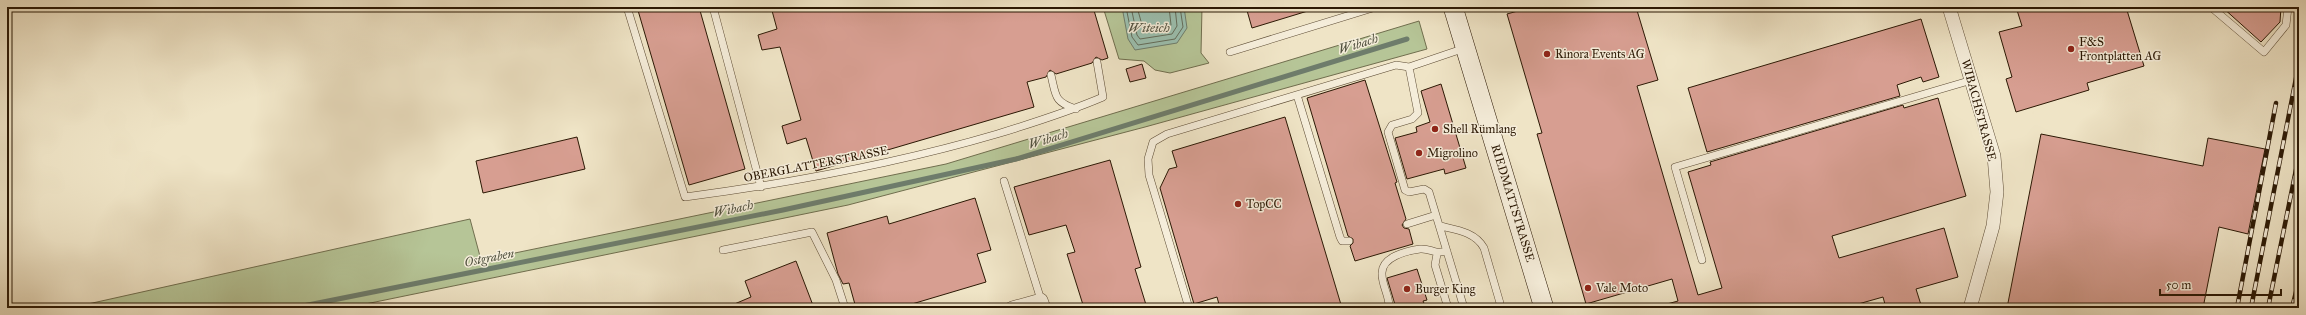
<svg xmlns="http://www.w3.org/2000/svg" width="2306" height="315" font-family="'IM FELL Great Primer',serif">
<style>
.green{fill:#b6c597;stroke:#706e4e}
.water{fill:#9bbfaf;stroke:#6e7c6b}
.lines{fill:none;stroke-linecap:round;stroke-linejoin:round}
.shore{stroke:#636c5a;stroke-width:1}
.stream{stroke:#6e7c6b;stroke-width:5}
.building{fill:#d79e91;stroke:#2b1804}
.lane-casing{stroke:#5c4b34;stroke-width:8}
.street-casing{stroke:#5c4b34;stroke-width:14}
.secondary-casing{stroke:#2b1804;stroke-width:20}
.lane{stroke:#f5edda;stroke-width:7}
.street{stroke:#f5edda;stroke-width:13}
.secondary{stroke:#f5edda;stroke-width:19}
.rail-casing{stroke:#2b1804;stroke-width:4.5}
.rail{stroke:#f5edda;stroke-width:3;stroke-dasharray:9;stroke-linecap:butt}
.poi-dot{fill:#8f2418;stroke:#f5edda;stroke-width:1.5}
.labels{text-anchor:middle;stroke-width:3;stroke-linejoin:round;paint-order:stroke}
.poi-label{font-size:12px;fill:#2b1804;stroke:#f5edda;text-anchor:start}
.street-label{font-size:12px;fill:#2b1804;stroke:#f5edda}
.water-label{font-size:13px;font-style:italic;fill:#525240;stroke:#f5edda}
</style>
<rect width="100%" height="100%" fill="#efe4c6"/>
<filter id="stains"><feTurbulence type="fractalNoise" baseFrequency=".005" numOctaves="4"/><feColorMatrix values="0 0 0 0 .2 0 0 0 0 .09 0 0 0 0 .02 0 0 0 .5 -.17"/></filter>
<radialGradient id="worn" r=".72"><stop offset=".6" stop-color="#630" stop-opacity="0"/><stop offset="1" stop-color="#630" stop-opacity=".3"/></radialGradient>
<path class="green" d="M1103 7H1202L1201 53 1209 63 1170 73 1155 70 1144 61 1119 59Z
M1419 21 1427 49 1145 127 848 205 346 308H70L470 219 481 260 946 164Z"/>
<path class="water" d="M1122 7H1184L1187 28 1177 43 1135 50 1128 39Z"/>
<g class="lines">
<path class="shore" d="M1126 7 1132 37 1138 45 1175 39 1183 27 1180 7
M1131 7 1137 35 1140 39 1172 34 1177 26 1175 7
M1137 7 1144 32 1169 28 1171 25 1169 7"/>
<path class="stream" d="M293 308 783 210 1016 159 1407 39"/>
</g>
<path class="building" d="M637 7H699L745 169 689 185Z
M771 7H1093L1108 58 1102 60 1096 57 1092 63 1056 74 1050 70 1046 77 1027 82 1034 107 816 171 806 138 787 144 782 126 801 120 780 47 762 50 758 35 777 29Z
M1246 7H1311V10L1252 28Z
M1532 7H1636L1658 80 1637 86 1698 295 1722 288 1688 172 1711 165 1710 162 1903 105 1904 108 1938 98 1966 196 1832 236 1839 258 1944 228 1958 277 1916 289 1922 308H1886L1883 297 1844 308H1668L1667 304 1678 301 1672 279 1586 304 1537 134 1542 133 1507 14Z
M2016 7H2126L2144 66 2087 83 2089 90 2016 112 2006 79 2012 77 1999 32 2022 26Z
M2222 7H2281L2280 22 2261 42Z
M1921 19 1939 77 1923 82 1921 77 1897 85 1900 96 1707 152 1688 88Z
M1142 64 1146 78 1130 82 1126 69Z
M1365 80 1397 182 1395 183 1406 219 1402 225 1404 228 1409 229 1413 244 1355 261 1350 246 1353 243V239L1348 236 1307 98Z
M1441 84 1466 168 1445 174 1444 169 1407 179 1395 138 1417 132 1416 127 1430 122 1421 91Z
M1285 117 1342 308H1220L1217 297 1194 304 1160 188 1169 169 1177 167 1172 151Z
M2041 134 2203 166 2208 138 2265 149 2248 234 2219 227 2203 308H2007Z
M577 137 585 169 483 193 476 161Z
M1110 160 1141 267 1135 269 1147 308H1084L1067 254 1075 252 1066 225 1029 235 1014 187Z
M975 198 991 250 977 254 986 282 912 304 913 308H856L849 283 843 284 838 274 827 233 887 216 889 224Z
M796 261 814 308H725L751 297 745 281Z
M1417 269 1427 300 1423 301 1426 308H1396L1387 278Z"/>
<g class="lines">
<defs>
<path id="lane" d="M627 7 685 197C790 183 895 164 997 134 1033 123 1068 112 1103 97L1097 62
M713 7 761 187
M2211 7 2264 52 2286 25 2288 7
M1230 52 1376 7
M1051 75C1056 96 1054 102 1076 109
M1297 95 1340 237 1342 241H1349
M1004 181 1041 300
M1407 224 1436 215
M1440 226C1457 230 1475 232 1484 248L1500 303
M723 250 812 232 836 280 845 308
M1437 254 1435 265 1448 308
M1702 260 1675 167 1972 80
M1189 308 1149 175 1148 159 1153 142 1167 134 1396 65 1409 67
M1389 308C1390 297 1382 286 1382 274 1381 257 1406 251 1420 249 1432 248 1433 255 1447 251
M1464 308 1429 192 1424 189 1409 192 1405 190 1388 132 1392 125 1412 119 1418 113 1409 67 1465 48"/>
<path id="street" d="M1949 7 1994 156 1997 192 1993 226 1970 308
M1012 308 1041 300 1044 308"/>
<path id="secondary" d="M1453 7 1544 308"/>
</defs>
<use href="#lane" class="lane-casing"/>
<use href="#street" class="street-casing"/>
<use href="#secondary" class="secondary-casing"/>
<use href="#lane" class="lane"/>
<use href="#street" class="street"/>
<use href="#secondary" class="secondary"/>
<defs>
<path id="rail" d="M2237 308 2276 103
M2251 308 2299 63
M2268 308 2299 155
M2292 308 2299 280"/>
</defs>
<use href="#rail" class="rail-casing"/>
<use href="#rail" class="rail"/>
</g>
<g class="poi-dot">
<circle cx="2071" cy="49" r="4"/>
<circle cx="1547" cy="54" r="4"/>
<circle cx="1435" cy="129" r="4"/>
<circle cx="1419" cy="153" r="4"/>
<circle cx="1238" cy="204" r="4"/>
<circle cx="1588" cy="288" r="4"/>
<circle cx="1407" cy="289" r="4"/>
</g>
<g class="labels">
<g class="poi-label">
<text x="2079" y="46">F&amp;S<tspan x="2079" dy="14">Frontplatten AG</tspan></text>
<text x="1555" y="58">Rinora Events AG</text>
<text x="1443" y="133">Shell Rümlang</text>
<text x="1427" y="157">Migrolino</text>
<text x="1246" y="208">TopCC</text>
<text x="1596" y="292">Vale Moto</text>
<text x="1415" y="293">Burger King</text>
</g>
<g class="street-label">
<text transform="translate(1979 110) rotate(75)" y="4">WIBACHSTRASSE</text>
<text transform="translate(816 164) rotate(-11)" y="4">OBERGLATTERSTRASSE</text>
<text transform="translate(1513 203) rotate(73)" y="4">RIEDMATTSTRASSE</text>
</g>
<g class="water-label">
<text x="1149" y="32">Witeich</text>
<text transform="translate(1358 43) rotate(-17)" y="5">Wibach</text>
<text transform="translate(1048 138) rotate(-17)" y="5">Wibach</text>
<text transform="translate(733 208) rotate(-12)" y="5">Wibach</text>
<text transform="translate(489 257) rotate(-11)" y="5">Ostgraben</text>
</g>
</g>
<rect width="2306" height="315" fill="none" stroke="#efe4c6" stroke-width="24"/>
<rect x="8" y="8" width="2290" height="299" fill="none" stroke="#2b1804" stroke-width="2"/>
<rect x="12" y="12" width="2282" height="291" fill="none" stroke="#2b1804"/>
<path d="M2160 289v6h121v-6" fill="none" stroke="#2b1804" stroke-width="2"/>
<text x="2166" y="289" font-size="12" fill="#2b1804" stroke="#f5edda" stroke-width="3" paint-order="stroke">50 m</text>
<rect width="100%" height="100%" filter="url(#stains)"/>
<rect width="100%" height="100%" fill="url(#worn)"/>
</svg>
